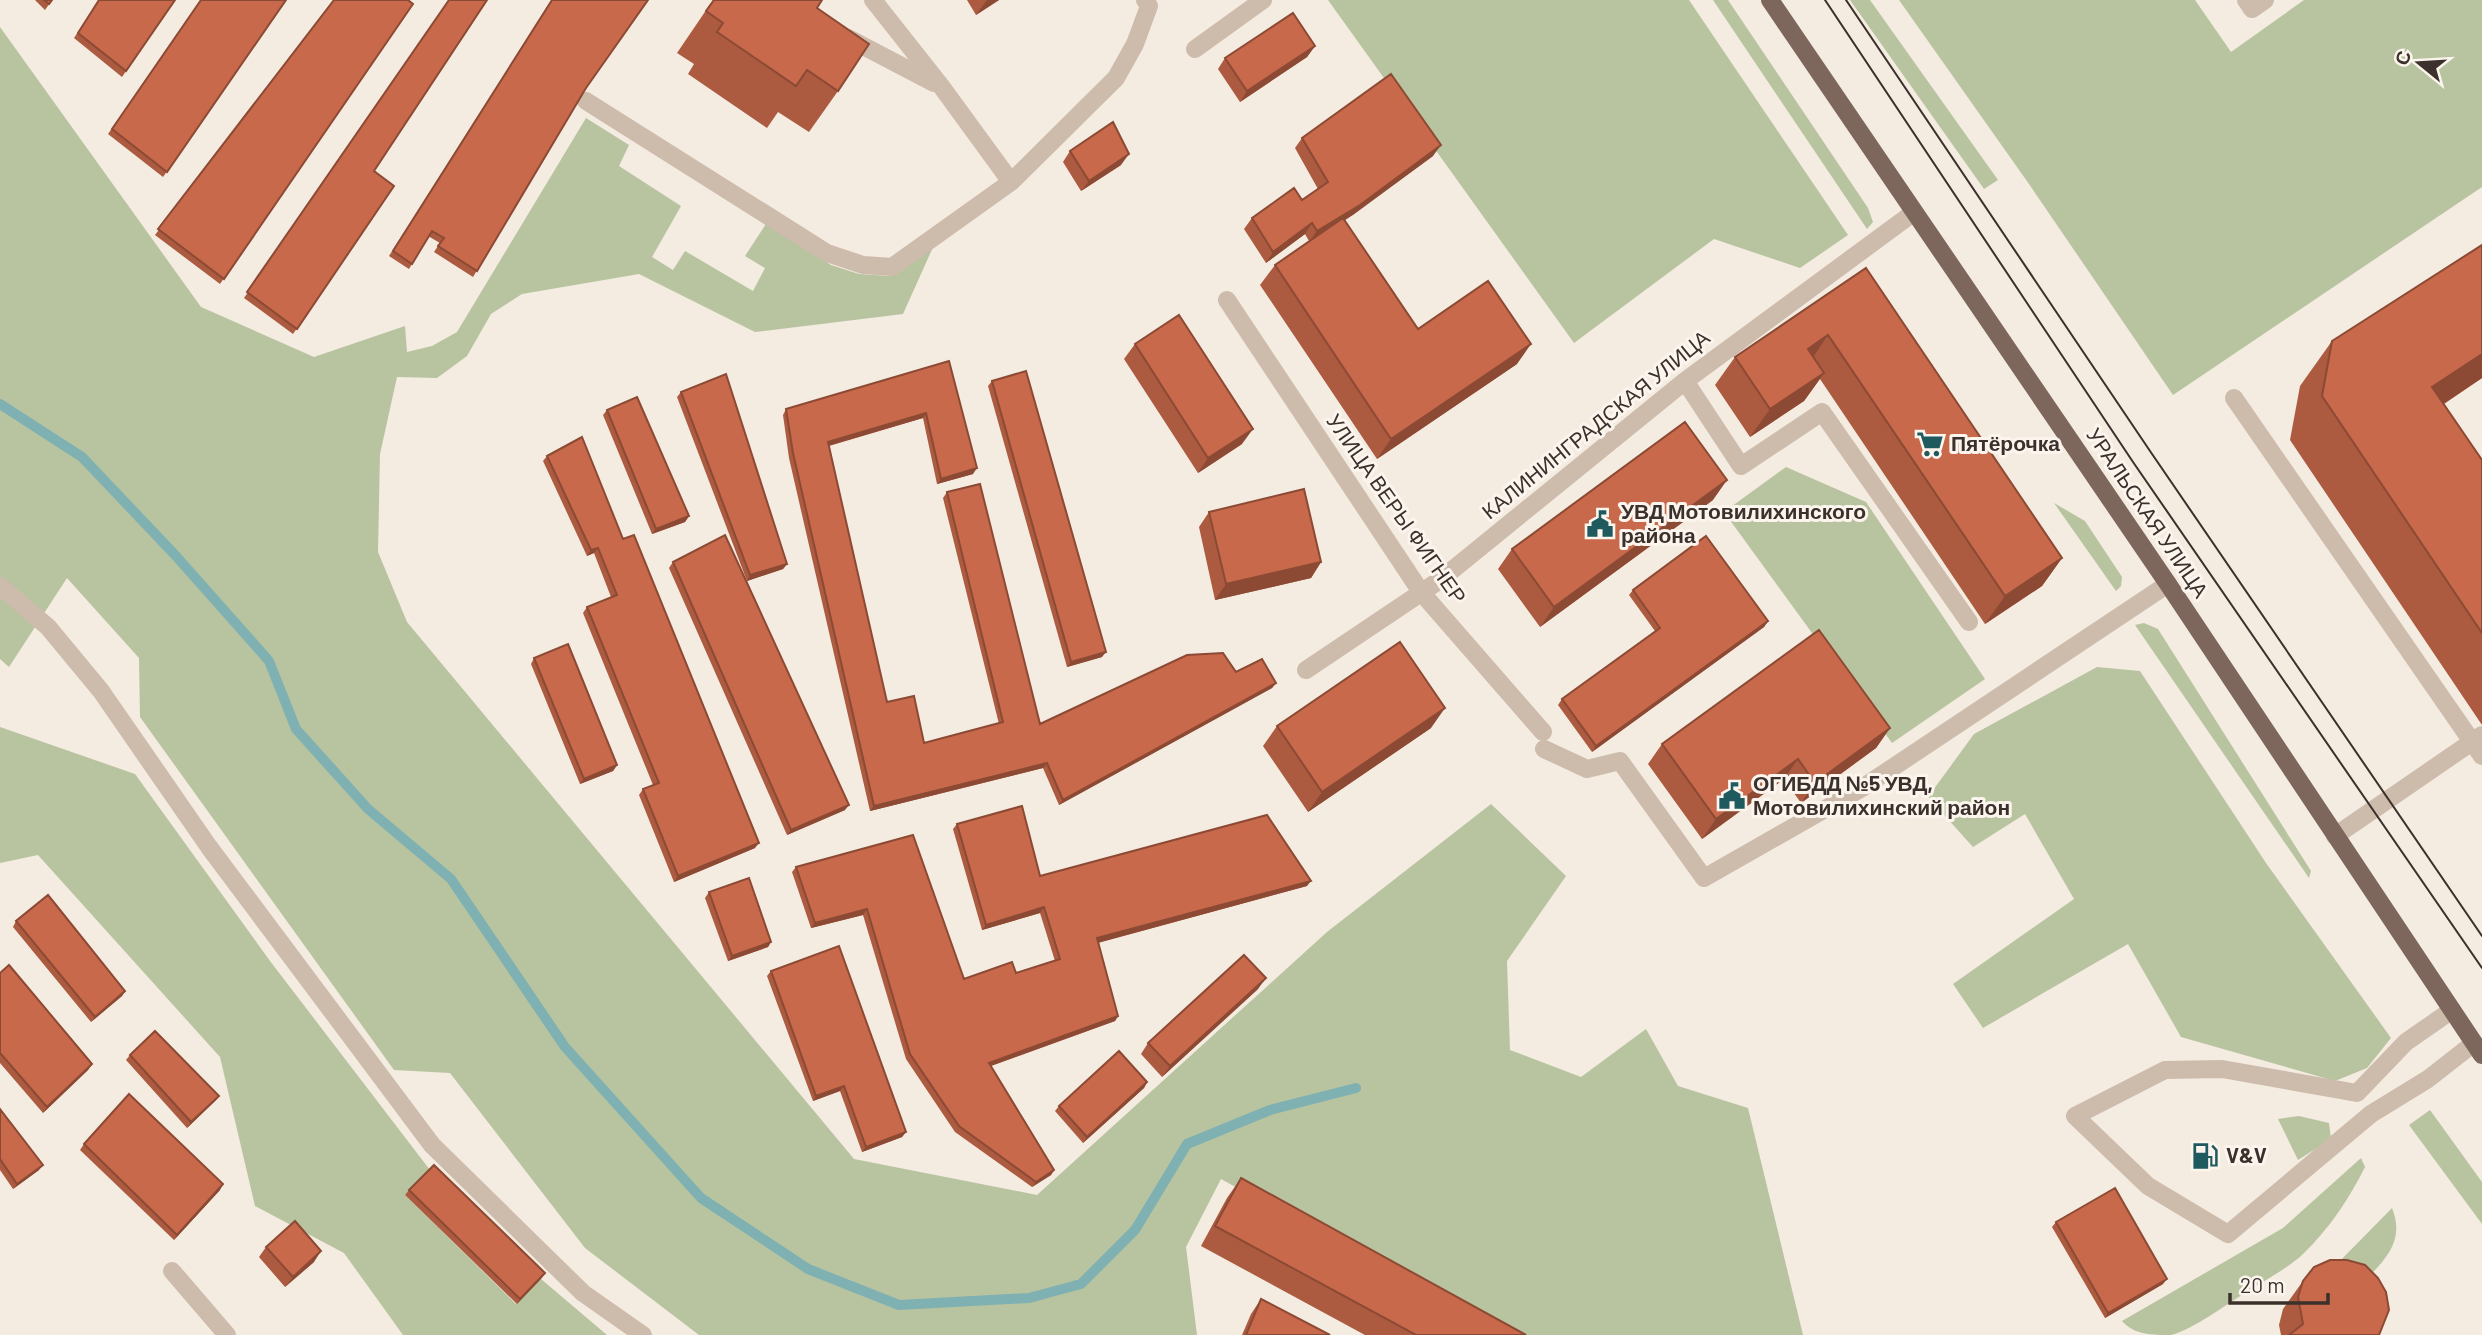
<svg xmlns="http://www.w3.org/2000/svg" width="2482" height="1335" font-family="Barlow,sans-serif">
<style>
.green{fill:#b8c4a0}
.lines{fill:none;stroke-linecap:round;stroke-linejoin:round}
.stream{stroke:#7fb0b2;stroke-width:10}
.minor{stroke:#cdbbac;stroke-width:18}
.major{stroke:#7d675c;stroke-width:18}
.tram{stroke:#3b302b;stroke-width:2}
.wall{fill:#ac5a40}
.shaded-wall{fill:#8c4a34}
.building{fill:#c8694b;stroke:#8c4a34;stroke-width:2}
.labels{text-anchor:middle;stroke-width:6;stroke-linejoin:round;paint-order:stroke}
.street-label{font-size:21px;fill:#3b302b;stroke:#fbf5ee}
.poi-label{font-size:21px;font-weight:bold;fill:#3b302b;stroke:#fbf5ee;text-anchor:start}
</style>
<rect width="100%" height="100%" fill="#f4ebe1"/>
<path class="green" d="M1328 0H1689L1848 235 1800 268 1714 239 1574 343Z
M1713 0H1728L1868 208 1873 222 1867 229Z
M1850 0H1870L1998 180 1984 189Z
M1899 0H2195L2231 52 2304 0H2482V187L2173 395 2029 184Z
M0 27 201 307 314 357 405 326 407 352 432 346 457 332 586 118 629 145 619 166 681 206 652 257 673 270 685 251 753 291 765 268 745 256 766 224 831 265 859 274 889 276 934 245 903 314 755 332 639 274 522 294 491 314 467 356 437 378 397 377 380 454 378 552 407 622 854 1159 1037 1195 1327 932 1491 804 1566 876 1507 961 1510 1050 1581 1077 1646 1029 1678 1086 1748 1108 1803 1335H1504L1221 1179 1186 1247 1197 1335H699L585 1248 450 1073 394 1070 140 717 139 658 67 578 9 667 0 659Z
M1786 467 1866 502 1985 679 1892 743 1724 512Z
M2054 503 2085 521 2122 577 2121 586 2116 591Z
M2144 623 2158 629 2311 871 2309 878 2135 625Z
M2097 667 2140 671 2266 863 2391 1038 2367 1068 2335 1081 2181 1037 2128 944 1983 1028 1953 984 2074 899 2025 814 1973 847 1928 797 1974 734Z
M0 727 135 774 270 961 430 1170 405 1195 516 1304 541 1279 607 1335H403L344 1253 255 1206 220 1057 38 855 0 863Z
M2430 1110 2482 1182V1224L2409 1125Z
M2299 1116 2329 1123 2331 1139 2298 1160 2278 1119Z
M2361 1158 2365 1167C2349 1199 2329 1229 2303 1254 2287 1269 2268 1278 2250 1290 2229 1302 2193 1330 2171 1335 2152 1335 2134 1335 2122 1321L2283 1228Z
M2392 1208C2406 1243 2383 1261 2361 1285L2334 1267Z"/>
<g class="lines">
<path class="stream" d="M0 404 82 457 176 556 269 661 296 729 368 809 451 879 565 1047 701 1198 808 1269 899 1305 1029 1298 1081 1284 1135 1230 1187 1144 1270 1110 1356 1088"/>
<path class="minor" d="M873 0 941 86 1011 182
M2246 0 2252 9 2265 0
M848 38 934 83
M1195 49 1263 0
M586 101 827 253 863 265 892 267 1011 182 1116 78 1135 44 1149 6 1145 0
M1227 300 1421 592 1543 732
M1685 381 1741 466 1822 412 1969 622
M2234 398 2482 756
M0 586 48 627 101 691 209 847 432 1145 583 1293 643 1335
M1306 670 1440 580 1685 381 1913 213
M1544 749 1587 769 1620 761 1704 878 1862 788 2168 584
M2335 836 2482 735
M2452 1010 2406 1042 2357 1093 2222 1069 2165 1070 2075 1116 2148 1186 2228 1234 2371 1114 2428 1079 2474 1043
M172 1271 227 1335"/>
<path class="major" d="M1770 0 2168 584 2482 1055"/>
<path class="tram" d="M1825 0 2133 462 2482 968
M1846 0 2150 451 2482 936"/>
</g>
<path class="wall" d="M35 0H52L45 10Z
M99 0H175L122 77 74 38Z
M201 0H286L163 177 108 134Z
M334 0 413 4 220 284 155 235Z
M449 0 374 171 394 186 293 334 244 298Z
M552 0 586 88 473 277 434 252 440 243 428 236 409 269 389 256Z
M713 0H822L817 8 838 91 809 132 778 112 767 128 688 74 694 64 677 53Z
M967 0H999L976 15Z
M1315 46 1307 57 1240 102 1218 69 1225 58Z
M1302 138 1433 156 1345 220 1418 329 1517 364 1377 459 1260 285 1275 265 1309 241 1305 234 1266 263 1244 229 1252 218 1302 200 1318 189 1295 148Z
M1070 151 1121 165 1081 191 1063 162Z
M2482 245V378L2444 404 2482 460V725L2290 440 2300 386 2332 341Z
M1866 268 2062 558 2042 586 1985 624 1820 379 1804 401 1750 437 1715 385 1735 357Z
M1135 344 1242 444 1198 473 1124 359Z
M949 361 973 474 937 484 923 418 829 446 887 702 924 743 999 724 943 498 947 492 1040 724 1236 672 1276 683 1272 688 1059 805 1043 768 870 811 789 458 783 415 786 409Z
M992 381 1102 657 1067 667 988 386Z
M681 392 787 564 783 569 747 581 677 397Z
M607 410 689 516 685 522 652 534 603 415Z
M547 456 623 539 755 848 674 882 639 795 643 789 653 785 583 613 587 607 611 597 594 553 587 556 543 461Z
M1713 500 1540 627 1498 569 1512 549Z
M1209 512 1321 562 1311 578 1215 600 1199 527Z
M673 562 845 810 787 835 669 568Z
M1633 590 1768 621 1764 627 1592 752 1558 705 1562 699 1655 631 1629 595Z
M534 658 617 765 613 771 580 784 531 664Z
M1277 726 1431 728 1308 812 1263 746Z
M1890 728 1876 748 1801 803 1784 779 1702 839 1648 764 1662 744Z
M957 824 1040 876 1307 886 1098 943 1118 1016 1115 1021 991 1066 1054 1170 1051 1175 1032 1187 955 1132 906 1059 863 915 811 928 792 872 796 867 913 835 964 979 1016 973 1055 961 1040 913 982 930 953 829Z
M709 892 771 942 768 947 728 961 705 898Z
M16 921 125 991 122 996 91 1022 13 927Z
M771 971 906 1132 902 1137 862 1152 840 1091 813 1101 767 976Z
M0 973 92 1064 88 1070 43 1113 0 1063Z
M1258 989 1162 1077 1141 1054 1148 1043Z
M130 1055 219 1096 215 1101 187 1128 126 1060Z
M1147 1082 1144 1088 1083 1143 1055 1111 1059 1106Z
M0 1109 39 1170 13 1189 0 1170Z
M84 1144 220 1190 174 1240 80 1150Z
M1241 1178 1526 1335H1365L1201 1246 1227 1198Z
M409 1190 545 1273 517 1304 405 1195Z
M2056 1222 2163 1284 2105 1318 2052 1227Z
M266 1247 314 1262 285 1287 259 1257Z
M2303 1281 2379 1335H2281L2279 1325 2283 1309Z
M1261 1299 1330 1335H1242L1251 1314Z"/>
<path class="shaded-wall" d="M987 0H999L976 15Z
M1315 46 1307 57 1240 102 1247 91Z
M1441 145 1433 156 1353 215 1309 242 1317 231Z
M1129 154 1121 165 1081 191 1089 181Z
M1312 223 1305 234 1266 263 1273 252Z
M1828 335 1809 363 1808 349Z
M1531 344 1517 364 1377 459 1391 439Z
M2482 354V378L2401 432 2432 387Z
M1824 373 1804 401 1750 437 1770 409Z
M926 413 923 418 824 447 828 442Z
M1253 429 1242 444 1198 473 1208 458Z
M977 468 973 474 937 484 941 479Z
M1727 480 1713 500 1540 627 1554 607Z
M689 516 685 522 652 534 656 529Z
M598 548 594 553 587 556 591 550Z
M2062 558 2042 586 1985 624 2005 596Z
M1321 562 1311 578 1215 600 1226 584Z
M787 564 783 569 747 581 750 575Z
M1768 621 1764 627 1592 752 1596 746Z
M1106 652 1102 657 1067 667 1071 662Z
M1276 683 1272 688 1059 805 1063 800Z
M1445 708 1431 728 1308 812 1322 792Z
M1890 728 1876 748 1801 803 1815 783Z
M1798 759 1784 779 1702 839 1716 819Z
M1047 763 1043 768 870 811 874 806Z
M617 765 613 771 580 784 584 779Z
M849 805 845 810 787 835 791 830Z
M759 843 755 848 674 882 678 876Z
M1311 881 1307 886 1093 944 1097 938Z
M1044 907 1040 913 982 930 986 925Z
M867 909 863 915 811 928 815 923Z
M771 942 768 947 728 961 732 956Z
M1266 978 1258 989 1162 1077 1170 1066Z
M125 991 122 996 91 1022 95 1017Z
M1118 1016 1115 1021 985 1068 989 1063Z
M92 1064 88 1070 43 1113 47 1107Z
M1147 1082 1144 1088 1083 1143 1087 1137Z
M844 1086 840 1091 813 1101 816 1096Z
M219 1096 215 1101 187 1128 191 1122Z
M906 1132 902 1137 862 1152 866 1147Z
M43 1165 39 1170 13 1189 17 1184Z
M1054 1170 1051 1175 1032 1187 1036 1182Z
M223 1184 220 1190 174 1240 177 1235Z
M321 1251 314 1262 285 1287 293 1277Z
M545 1273 541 1279 517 1304 520 1299Z
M2167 1279 2163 1284 2105 1318 2108 1313Z"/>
<path class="building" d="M44 0H52L49 4Z
M99 0H175L126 71 78 33Z
M201 0H286L167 172 112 129Z
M334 0H408L413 4 224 279 158 229Z
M449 0H487L374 171 394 186 297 329 247 292Z
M552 0H648L586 88 477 271 438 246 444 238 432 231 412 264 393 251Z
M714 0H822L817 8 869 44 838 91 807 70 796 86 717 32 723 23 706 11Z
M1293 13 1315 46 1247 91 1225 58Z
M1391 74 1441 145 1360 205 1317 231 1312 223 1273 252 1252 218 1294 188 1302 200 1328 182 1302 138Z
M1113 122 1129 154 1089 181 1070 151Z
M1343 218 1418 329 1488 281 1531 344 1391 439 1275 265Z
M2482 245V354L2432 387 2482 460V633L2322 396 2332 341Z
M1866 268 2062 558 2005 596 1828 335 1808 349 1824 373 1770 409 1735 357Z
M1179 315 1253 429 1208 458 1135 344Z
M949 361 977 468 941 479 926 413 828 442 887 702 914 696 924 743 1003 722 947 492 980 484 1040 724 1187 655 1223 653 1236 672 1262 659 1276 683 1063 800 1047 763 874 806 793 453 786 409Z
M1026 371 1106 652 1071 662 992 381Z
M726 374 787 564 750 575 681 392Z
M637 397 689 516 656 529 607 410Z
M1685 422 1727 480 1554 607 1512 549Z
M582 437 623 539 634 535 759 843 678 876 643 789 659 783 587 607 617 595 598 548 591 550 547 456Z
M1304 489 1321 562 1226 584 1209 512Z
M725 535 849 805 791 830 673 562Z
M1706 536 1768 621 1596 746 1562 699 1660 628 1633 590Z
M1819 630 1890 728 1815 783 1798 759 1716 819 1662 744Z
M1400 642 1445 708 1322 792 1277 726Z
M568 644 617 765 584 779 534 658Z
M1022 806 1040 876 1267 815 1311 881 1097 938 1118 1016 989 1063 1054 1170 1036 1182 959 1126 910 1054 867 909 815 923 796 867 913 835 964 979 1012 962 1016 973 1060 959 1044 907 986 925 957 824Z
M749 878 771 942 732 956 709 892Z
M48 895 125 991 95 1017 16 921Z
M839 946 906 1132 866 1147 844 1086 816 1096 771 971Z
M1244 955 1266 978 1170 1066 1148 1043Z
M9 965 92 1064 47 1107 0 1053V973Z
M155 1031 219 1096 191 1122 130 1055Z
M1119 1051 1147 1082 1087 1137 1059 1106Z
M129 1094 223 1184 177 1235 84 1144Z
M0 1109 43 1165 17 1184 0 1159Z
M434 1165 545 1273 520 1299 409 1190Z
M1241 1178 1526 1335H1416L1215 1226Z
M2115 1188 2167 1279 2108 1313 2056 1222Z
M295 1221 321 1251 293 1277 266 1247Z
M2330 1260H2347L2365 1265 2378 1278 2386 1292 2389 1310 2379 1335H2289L2303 1324 2298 1297 2303 1281 2314 1267Z
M1261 1299 1330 1335H1246Z"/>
<defs>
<symbol id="supermarket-bare" viewBox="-9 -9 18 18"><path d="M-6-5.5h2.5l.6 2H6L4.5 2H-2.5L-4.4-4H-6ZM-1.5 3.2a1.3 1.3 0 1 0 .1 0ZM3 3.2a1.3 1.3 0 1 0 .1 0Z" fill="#1f5a5e" stroke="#fbf5ee" stroke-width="2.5" paint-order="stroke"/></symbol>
<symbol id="civic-bare" viewBox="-9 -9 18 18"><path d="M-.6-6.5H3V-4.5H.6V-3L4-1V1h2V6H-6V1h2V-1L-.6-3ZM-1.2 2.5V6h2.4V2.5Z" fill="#1f5a5e" stroke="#fbf5ee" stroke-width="2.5" paint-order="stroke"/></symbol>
<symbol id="fuel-bare" viewBox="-9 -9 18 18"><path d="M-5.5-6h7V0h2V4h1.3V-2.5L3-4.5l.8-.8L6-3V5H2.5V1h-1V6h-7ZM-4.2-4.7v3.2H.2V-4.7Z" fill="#1f5a5e" stroke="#fbf5ee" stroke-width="2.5" paint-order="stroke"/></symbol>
</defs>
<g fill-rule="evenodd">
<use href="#supermarket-bare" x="1911" y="425" width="38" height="38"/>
<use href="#civic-bare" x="1581" y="505" width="38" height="38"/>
<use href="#civic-bare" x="1713" y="777" width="38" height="38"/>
<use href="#fuel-bare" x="2186" y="1137" width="38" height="38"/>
</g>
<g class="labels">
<g class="street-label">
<text transform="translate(1596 425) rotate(-39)" y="7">КАЛИНИНГРАДСКАЯ УЛИЦА</text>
<text transform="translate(1396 509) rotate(55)" y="7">УЛИЦА ВЕРЫ ФИГНЕР</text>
<text transform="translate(2147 513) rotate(56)" y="7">УРАЛЬСКАЯ УЛИЦА</text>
</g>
<g class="poi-label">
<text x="1951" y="451">Пятёрочка</text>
<text x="1621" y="519">УВД Мотовилихинского<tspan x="1621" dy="24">района</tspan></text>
<text x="1753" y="791">ОГИБДД №5 УВД,<tspan x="1753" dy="24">Мотовилихинский район</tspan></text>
<text x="2226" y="1163">V&amp;V</text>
</g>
</g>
<g transform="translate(2419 63) rotate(288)" stroke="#fbf5ee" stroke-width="5" paint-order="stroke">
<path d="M0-5L12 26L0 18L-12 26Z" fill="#3b302b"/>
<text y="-10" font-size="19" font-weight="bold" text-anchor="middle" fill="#3b302b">С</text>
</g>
<path d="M2230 1293v10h98v-10" fill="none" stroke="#3b302b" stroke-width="3.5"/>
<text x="2240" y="1293" font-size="21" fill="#3b302b" stroke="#fbf5ee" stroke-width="5" paint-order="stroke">20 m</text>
</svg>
